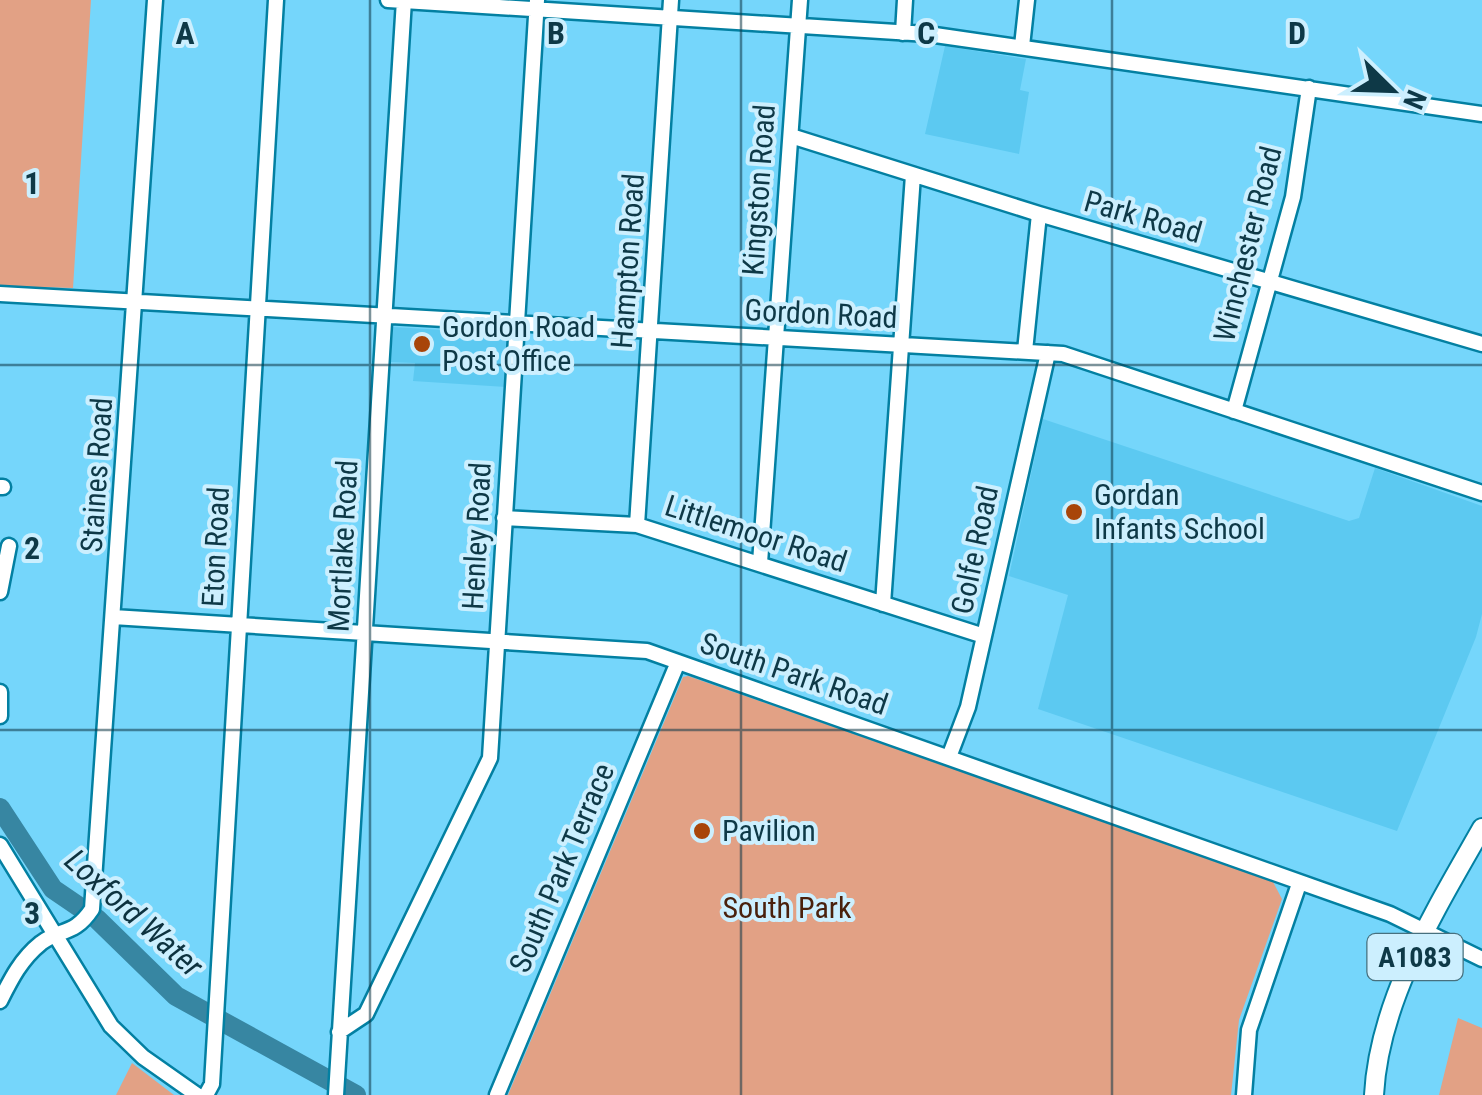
<svg xmlns="http://www.w3.org/2000/svg" width="1482" height="1095" font-family="'Roboto Condensed',sans-serif">
<style>
.built{fill:#5cc9f1}
.green{fill:#e2a185}
.lines{fill:none;stroke-linecap:round;stroke-linejoin:round}
.river{stroke:#3786a2;stroke-width:20}
.minor-casing{stroke:#0380a2;stroke-width:19}
.major-casing{stroke:#0380a2;stroke-width:22}
.minor{stroke:#fff;stroke-width:14}
.major{stroke:#fff;stroke-width:18}
.grid{fill:none;stroke:#0e3947;stroke-width:2.5;stroke-opacity:0.55}
.poi-dot{fill:#a84509;stroke:#cceffe;stroke-width:4}
.labels{text-anchor:middle;stroke-width:8;stroke-linejoin:round;paint-order:stroke}
.shield{fill:#cceffe;stroke:#47707e;stroke-width:2.5}
.shield-label{font-size:28px;font-weight:bold;fill:#0e3947}
.street-label{font-size:30px;fill:#0e3947;stroke:#cceffe}
.poi-label{font-size:30px;fill:#0e3947;stroke:#cceffe;text-anchor:start}
.park-label{font-size:30px;fill:#4a210c;stroke:#cceffe}
.water-label{font-size:32px;font-style:italic;fill:#0d323f;stroke:#cceffe}
.grid-label{font-size:32px;text-anchor:middle;font-weight:bold;fill:#0e3947;stroke:#cceffe;stroke-width:8;stroke-linejoin:round;paint-order:stroke}
</style>
<rect width="100%" height="100%" fill="#75d6fb"/>
<path class="built" d="M945 46 1026 59 1020 90 1029 92 1019 154 925 134Z
M393 327 510 334 506 387 413 381 415 363 391 362Z
M1043 419 1349 521 1359 518 1375 468 1482 506V614L1476 637 1397 831 1038 709 1068 595 1009 576Z"/>
<path class="green" d="M0 0H91L73 288 0 286Z
M688 676 1272 880 1282 899 1239 1020 1231 1095H508L683 677Z
M1458 1018 1482 1028V1095H1439Z
M132 1063 174 1095H116Z"/>
<g class="lines">
<path class="river" d="M0 808 53 889 97 919 176 996 356 1095"/>
<defs>
<path id="minor" d="M388 0 928 34 1482 114
M903 33 905 0
M1022 46 1027 0
M791 136 1039 214 1482 344
M0 294 1063 354 1482 493
M1025 351 1039 214
M1234 411 1293 197 1309 88
M0 487H3
M504 518 637 525 984 636
M637 525 671 0
M760 563 800 0
M0 592 9 546
M883 604 913 175
M113 617 647 651 1390 914 1482 959
M0 692V716
M949 757 968 707 1048 353
M0 845 111 1026 143 1057 197 1095
M0 1001C11 979 21 959 41 943 61 928 74 936 92 909L155 0
M339 1032 366 1014 490 758 537 0
M206 1095 212 1084 276 0
M336 1095 404 0
M497 1095 678 662
M1244 1095 1249 1030 1299 884"/>
<path id="major" d="M1374 1095C1379 1000 1436 909 1482 828"/>
</defs>
<use href="#minor" class="minor-casing"/>
<use href="#major" class="major-casing"/>
<use href="#minor" class="minor"/>
<use href="#major" class="major"/>
</g>
<path class="grid" d="M370 0V1095M741 0V1095M1112 0V1095M0 365H1482M0 730H1482"/>
<g class="poi-dot">
<circle cx="422" cy="344" r="10"/>
<circle cx="1074" cy="512" r="10"/>
<circle cx="702" cy="831" r="10"/>
</g>
<g class="labels">
<rect class="shield" x="1367.5" y="934" width="95" height="46" rx="8"/>
<g class="shield-label">
<text x="1415" y="967">A1083</text>
</g>
<g class="street-label">
<text transform="translate(759 190) rotate(-86)" y="10">Kingston Road</text>
<text transform="translate(1143 217) rotate(16)" y="10">Park Road</text>
<text transform="translate(1248 244) rotate(-76)" y="10">Winchester Road</text>
<text transform="translate(628 261) rotate(-86)" y="10">Hampton Road</text>
<text transform="translate(821 314) rotate(3)" y="10">Gordon Road</text>
<text transform="translate(97 475) rotate(-86)" y="10">Staines Road</text>
<text transform="translate(756 534) rotate(18)" y="10">Littlemoor Road</text>
<text transform="translate(477 536) rotate(-87)" y="10">Henley Road</text>
<text transform="translate(343 546) rotate(-87)" y="10">Mortlake Road</text>
<text transform="translate(216 547) rotate(-87)" y="10">Eton Road</text>
<text transform="translate(975 550) rotate(-78)" y="10">Golfe Road</text>
<text transform="translate(794 674) rotate(19)" y="10">South Park Road</text>
<text transform="translate(562 868) rotate(-67)" y="10">South Park Terrace</text>
</g>
<g class="poi-label">
<text x="442" y="337">Gordon Road<tspan x="442" dy="34">Post Office</tspan></text>
<text x="1094" y="505">Gordan<tspan x="1094" dy="34">Infants School</tspan></text>
<text x="722" y="841">Pavilion</text>
</g>
<g class="park-label">
<text x="787" y="918">South Park</text>
</g>
<g class="water-label">
<text transform="translate(134 913) rotate(42)" y="11">Loxford Water</text>
</g>
</g>
<g class="grid-label">
<text x="185" y="44">A</text>
<text x="556" y="44">B</text>
<text x="926" y="44">C</text>
<text x="1297" y="44">D</text>
<text x="32" y="194">1</text>
<text x="32" y="559">2</text>
<text x="32" y="924">3</text>
</g>
<g transform="translate(1392 90) rotate(113)" stroke="#cceffe" stroke-width="8" paint-order="stroke">
<path d="M0-8L18 38L0 25L-18 38Z" fill="#0e3947"/>
<text y="-15" font-size="28" font-weight="bold" text-anchor="middle" fill="#0e3947">N</text>
</g>
</svg>
